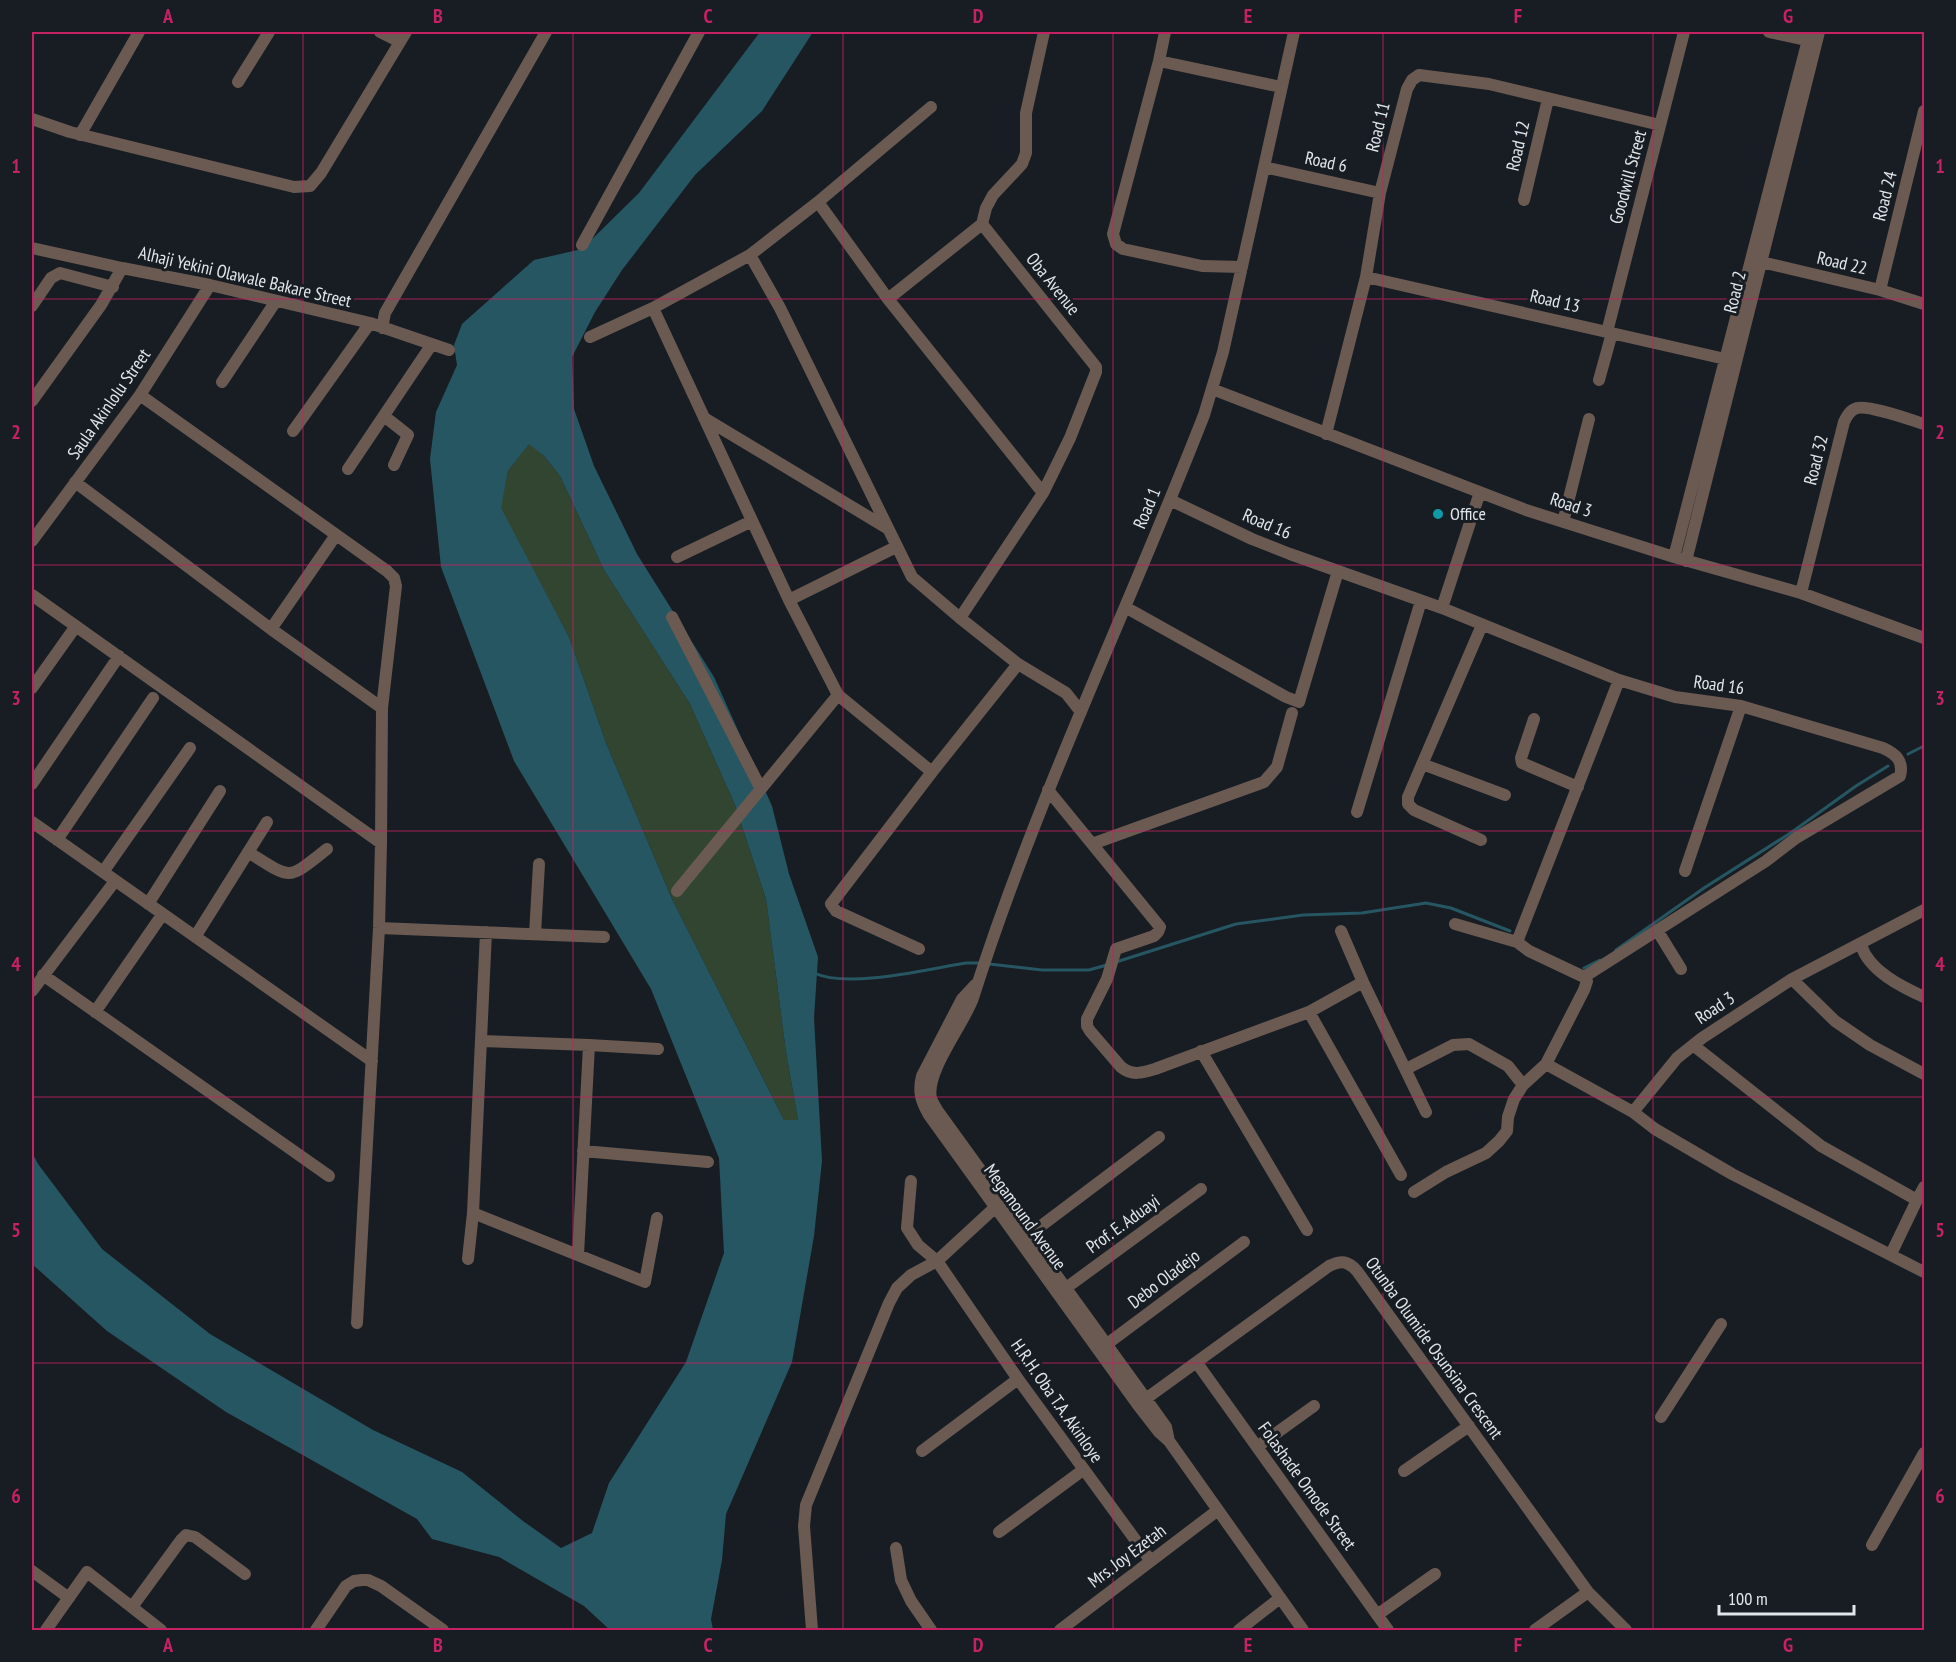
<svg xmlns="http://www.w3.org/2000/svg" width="1956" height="1662" font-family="'PT Sans Narrow',sans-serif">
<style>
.green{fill:#314530}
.water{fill:#275663;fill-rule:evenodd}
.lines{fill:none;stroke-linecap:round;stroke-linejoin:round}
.stream{stroke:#275663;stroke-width:3}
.minor{stroke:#6a5a52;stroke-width:12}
.grid{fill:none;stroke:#c42262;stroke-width:1.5;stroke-opacity:0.55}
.culture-dot{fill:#0f9aa8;stroke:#171d23;stroke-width:2}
.labels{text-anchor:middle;stroke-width:6;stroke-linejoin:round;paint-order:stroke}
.street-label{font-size:18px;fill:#e1e6ea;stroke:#171d23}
.poi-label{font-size:18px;fill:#e1e6ea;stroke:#171d23;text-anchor:start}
.neatline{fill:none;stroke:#c42262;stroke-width:2}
.grid-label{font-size:20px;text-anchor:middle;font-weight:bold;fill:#c42262}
</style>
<rect width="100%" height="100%" fill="#171d23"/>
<path class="green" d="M529 443 544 456 560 476 604 570 690 704 735 805 766 899 786 1052 798 1120H784L672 899 606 743 569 637 500 508 508 471Z"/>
<path class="water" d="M760 32H813L762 111 695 175 622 270 595 312 572 357 574 409 594 466 637 554 714 677 772 806 789 874 818 957 814 1018 822 1161 814 1236 792 1362 726 1514 722 1560 711 1619 713 1630H610L584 1606 499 1557 432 1539 417 1519 226 1412 107 1331 32 1264V1152L38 1164 102 1249 210 1334 373 1430 462 1472 523 1521 561 1548 592 1533 609 1483 686 1362 724 1253 719 1158 651 989 514 761 441 567 430 459 436 412 457 365 454 345 462 324 534 260 582 249 639 193ZM529 444 544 456 560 476 604 570 690 704 735 805 766 899 786 1052 798 1120H784L672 899 606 743 569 637 501 508 508 471Z"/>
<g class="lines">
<path class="stream" d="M1908 754 1924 746
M1616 950 1704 888 1792 832 1856 786 1888 766
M1116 962 1236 924 1303 915 1362 913 1426 903 1451 908 1510 931
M989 964 1042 970H1089L1107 965
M1584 968 1600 960
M814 973C849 989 927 969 966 963H982"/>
<path class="minor" d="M380 32 400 42
M1165 32 1159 61 1113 234 1116 244 1123 249 1202 266 1242 267
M1769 32 1815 42
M1159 61 1281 87
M238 82 269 32
M32 119 70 132 294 187 310 186 321 173 406 32
M80 135 139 32
M1264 167 1380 193
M1524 200 1548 99
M818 202 888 299
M982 224 1096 367V372L1070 438 1043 493
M582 245 699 32
M32 248 122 268 210 285 370 323 449 350
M750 255 818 202 931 107
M1753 260 1880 290 1924 304
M1366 277 1734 361
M1880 290 1924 111
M32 306 51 278 60 273 113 287
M653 308 789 600 838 695 932 772 1018 664
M382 328 385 313 546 32
M1607 332 1684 32
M590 337 653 308 750 255 780 308 912 577 960 618 1018 664 1066 693 1081 712
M1599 380 1612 333
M222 382 276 301
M1212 389 1526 510 1674 557 1801 593 1924 638
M140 395 387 571 394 578 396 586 382 708 381 843
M32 401 101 305 122 268
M384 416 408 435 394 465
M704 418 887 528
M293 431 370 323
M1326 434 1366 277 1380 193 1407 89 1412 80 1419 75 1489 84 1660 125
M348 469 432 344
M75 482 271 629 382 708
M1170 500 1252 539 1290 554 1442 608 1619 680 1675 697 1741 706 1883 748C1896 754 1904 761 1900 776L1796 838 1766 861 1584 977
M1563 522 1589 419
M32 541 140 395 210 285
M677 557 752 521
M1674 557 1810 32
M1686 561 1819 32
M1801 593 1844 422C1847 416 1850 410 1857 408 1869 405 1911 420 1924 424
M32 595 381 843 379 928 357 1323
M789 600 896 547
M1125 607 1286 697 1299 702 1338 571
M1442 608 1480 492
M672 617 761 789
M960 618 1043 493 888 299 982 224 986 208 993 195 1022 164 1026 153V113L1044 32
M271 629 336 535
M32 688 76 626
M1534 719 1521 758 1522 763 1578 787
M1422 764 1505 795
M32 784 119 656
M1048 790 1160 927 1158 932 1154 936 1116 949 1107 979 1087 1019V1026L1090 1031 1121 1067C1132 1076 1142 1073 1155 1069L1309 1012 1363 982 1426 1112
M1357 812 1421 601
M32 822 372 1061
M57 840 153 698
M1481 840 1414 810 1408 804V797L1482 625
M1092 844 1264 782 1277 767 1292 713
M248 852C293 880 286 881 327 849
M1685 871 1741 706
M103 872 190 748
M677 891 838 695
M148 904 220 791
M1455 924 1517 942
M379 928 604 937
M1657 930 1681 969
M1341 931 1363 982
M486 932 473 1213 645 1282 657 1218
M535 934 539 864
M195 937 267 822
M1861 945C1869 971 1902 987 1924 997
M919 949 836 911 831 904 932 772
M43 975 329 1176
M1792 979 1835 1021 1870 1045 1924 1074
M975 985 962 999 922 1076C918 1092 921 1101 929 1115L1138 1405 1159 1432 1169 1441 1303 1630
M32 991 115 881
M95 1012 162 915
M1309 1012 1401 1175
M482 1041 589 1045 578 1255
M589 1045 658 1049
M1693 1045 1821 1146 1917 1200 1924 1187
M1201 1051 1307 1230
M1546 1064 1633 1112 1677 1058 1702 1038 1792 979 1924 910
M1406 1069 1453 1045 1469 1044 1508 1066 1523 1085
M1633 1112 1655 1129 1732 1174 1924 1272
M583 1151 708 1162
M911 1181 907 1228 918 1245 937 1261 1018 1379 1150 1560
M1414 1192 1446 1172 1486 1153 1499 1141 1507 1131 1508 1117 1514 1099 1523 1085 1546 1064 1584 990 1587 981 1584 977 1529 951 1517 942 1619 680
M1029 1235 1159 1137
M1891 1254 1917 1200
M468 1259 473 1213
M1066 1288 1201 1189
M1107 1344 1244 1242
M1197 1363 1388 1630
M1140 1403 1329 1266C1342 1260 1348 1261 1357 1271L1588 1592 1626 1630
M1661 1417 1721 1324
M1169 1441 1166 1427 1146 1399 937 1110C935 1106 932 1102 931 1098 925 1072 964 1024 973 998 1036 799 1128 610 1204 415L1223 352 1294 32
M1257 1447 1314 1406
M922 1451 1018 1379
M1404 1471 1469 1426
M999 1532 1083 1470
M1872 1545 1924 1453
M896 1548 901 1580 911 1601 931 1630
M32 1571 69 1598
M132 1607 181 1540 186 1535 195 1537 245 1574
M1377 1615 1435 1574
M46 1630 87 1572 161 1630
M316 1630 346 1586 354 1581 362 1580H368L381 1586 443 1630
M812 1630 804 1526 806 1505 889 1303 897 1288 911 1275 937 1261 1001 1202
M1060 1630 1218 1510
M1239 1630 1280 1598
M1535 1630 1588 1592"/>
</g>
<path class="grid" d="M303 32V1630M573 32V1630M843 32V1630M1113 32V1630M1383 32V1630M1653 32V1630M32 299H1924M32 565H1924M32 831H1924M32 1097H1924M32 1363H1924"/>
<circle class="culture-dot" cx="1438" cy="514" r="6"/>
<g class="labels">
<g class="street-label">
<text transform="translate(1378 127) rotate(-76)" y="6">Road 11</text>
<text transform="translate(1518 146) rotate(-77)" y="6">Road 12</text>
<text transform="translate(1326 162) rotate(12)" y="6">Road 6</text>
<text transform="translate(1628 177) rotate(-75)" y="6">Goodwill Street</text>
<text transform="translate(1885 196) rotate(-76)" y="6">Road 24</text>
<text transform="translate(1842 263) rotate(13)" y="6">Road 22</text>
<text transform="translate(245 277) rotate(13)" y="6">Alhaji Yekini Olawale Bakare Street</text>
<text transform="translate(1053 284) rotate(51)" y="6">Oba Avenue</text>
<text transform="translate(1735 292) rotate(-76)" y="6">Road 2</text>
<text transform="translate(1555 301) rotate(13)" y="6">Road 13</text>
<text transform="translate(109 404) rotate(-55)" y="6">Saula Akinlolu Street</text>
<text transform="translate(1816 460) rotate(-76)" y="6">Road 32</text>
<text transform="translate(1571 505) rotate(18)" y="6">Road 3</text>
<text transform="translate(1147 508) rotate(-67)" y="6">Road 1</text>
<text transform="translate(1267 524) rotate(23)" y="6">Road 16</text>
<text transform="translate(1719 685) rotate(8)" y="6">Road 16</text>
<text transform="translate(1715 1008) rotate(-33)" y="6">Road 3</text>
<text transform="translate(1025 1217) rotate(54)" y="6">Megamound Avenue</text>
<text transform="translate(1123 1224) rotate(-36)" y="6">Prof. E. Aduayi</text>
<text transform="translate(1164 1279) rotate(-37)" y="6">Debo Oladejo</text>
<text transform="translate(1434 1348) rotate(54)" y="6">Otunba Olumide Osunsina Crescent</text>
<text transform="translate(1057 1401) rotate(55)" y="6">H.R.H. Oba T.A. Akinloye</text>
<text transform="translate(1307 1486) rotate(54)" y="6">Folashade Omode Street</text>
<text transform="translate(1127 1556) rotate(-37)" y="6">Mrs. Joy Ezetah</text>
</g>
<g class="poi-label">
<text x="1450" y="520">Office</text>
</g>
</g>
<rect width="1956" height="1662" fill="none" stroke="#171d23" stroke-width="66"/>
<path d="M1719 1605v9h135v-9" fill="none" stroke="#e1e6ea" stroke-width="3"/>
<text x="1728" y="1605" font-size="18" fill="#e1e6ea" stroke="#171d23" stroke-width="4.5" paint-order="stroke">100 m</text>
<rect x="33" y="33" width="1890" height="1596" class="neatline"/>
<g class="grid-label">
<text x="168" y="23">A</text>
<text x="438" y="23">B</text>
<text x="708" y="23">C</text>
<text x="978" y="23">D</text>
<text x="1248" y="23">E</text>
<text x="1518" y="23">F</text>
<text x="1788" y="23">G</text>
<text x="16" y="173">1</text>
<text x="1940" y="173">1</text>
<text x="16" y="439">2</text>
<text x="1940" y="439">2</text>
<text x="16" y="705">3</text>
<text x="1940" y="705">3</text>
<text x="16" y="971">4</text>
<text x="1940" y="971">4</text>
<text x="16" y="1237">5</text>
<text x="1940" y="1237">5</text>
<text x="16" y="1503">6</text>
<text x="1940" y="1503">6</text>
<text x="168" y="1652">A</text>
<text x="438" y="1652">B</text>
<text x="708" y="1652">C</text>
<text x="978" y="1652">D</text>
<text x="1248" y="1652">E</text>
<text x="1518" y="1652">F</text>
<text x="1788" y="1652">G</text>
</g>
</svg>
